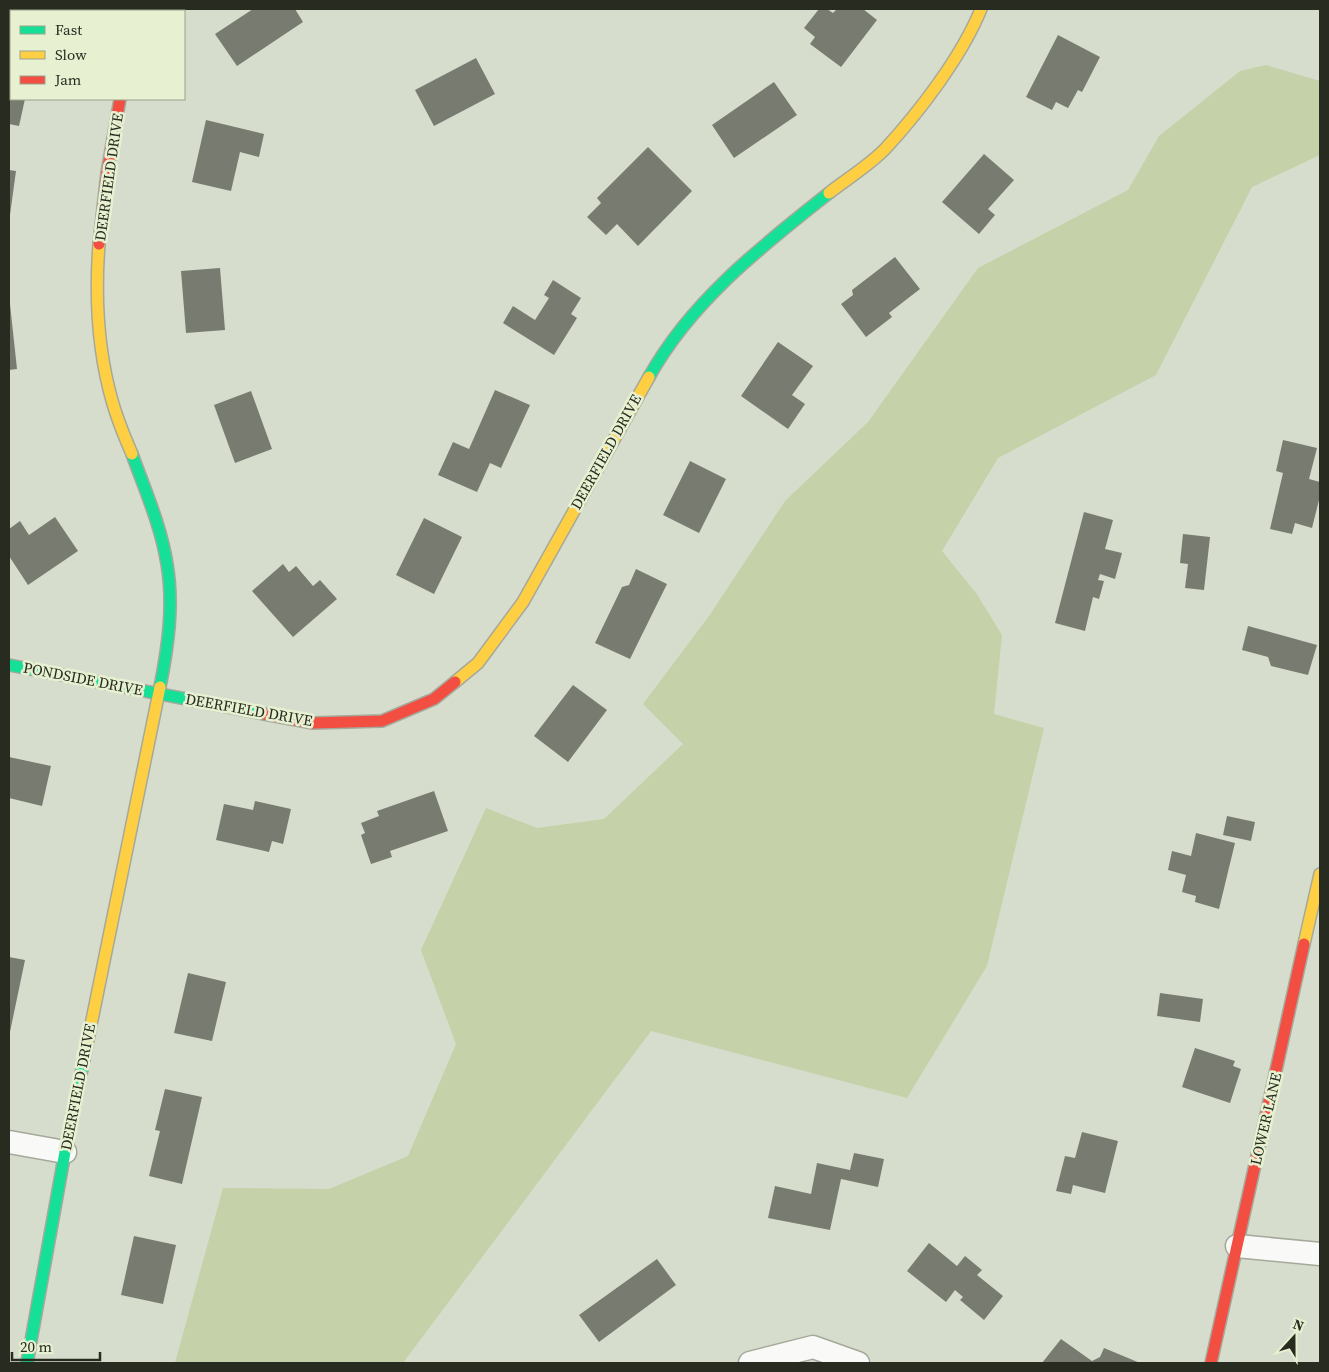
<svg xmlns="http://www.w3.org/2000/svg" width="1329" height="1372" font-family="'Source Serif 4',serif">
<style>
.green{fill:#c5d1a8}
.building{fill:#787c70}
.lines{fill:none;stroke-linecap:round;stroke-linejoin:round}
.street-casing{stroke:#a5a99c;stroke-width:25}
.fast-casing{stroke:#a5a99c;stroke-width:14}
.slow-casing{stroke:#a5a99c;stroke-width:14}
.jam-casing{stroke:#a5a99c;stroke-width:14}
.street{stroke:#f9faf7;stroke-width:22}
.fast{stroke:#16e098;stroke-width:11}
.slow{stroke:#ffcf43;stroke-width:11}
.jam{stroke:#f24e42;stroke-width:11}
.labels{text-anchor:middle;stroke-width:5;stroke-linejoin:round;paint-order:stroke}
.street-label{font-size:15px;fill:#282c20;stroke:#e7f1d2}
</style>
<rect width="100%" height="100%" fill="#d7ddcc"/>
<path class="green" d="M1266 65 1320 81V155L1252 187 1156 375 998 458 942 551 976 593 1002 635 994 714 1044 728 987 966 907 1098 651 1031 403 1363H175L223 1188 329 1189 408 1156 456 1044 421 950 486 808 537 828 604 819 683 744 643 704 709 616 785 501 868 422 978 268 1128 190 1159 136 1240 71Z"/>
<path class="building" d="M253 9H295L303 22 237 66 215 34Z
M819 9H827L833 13 837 9H863L877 20 841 67 810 44 815 37 804 28Z
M9 20H11V99H25L19 126 9 124Z
M1058 35 1100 57 1082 92 1078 90 1068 108 1056 102 1052 110 1026 97Z
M476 58 495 94 434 126 415 90Z
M774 82 797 115 734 158 712 125Z
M206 120 264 134 259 157 240 152 231 191 192 182Z
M648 147 692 191 638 246 617 224 606 235 587 217 601 203 597 198Z
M984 154 1014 180 988 209 995 215 979 234 942 202Z
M9 170 16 171 10 215H9Z
M895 257 920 289 889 313 892 317 866 337 841 304 853 295 852 290Z
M220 268 225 330 186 333 181 271Z
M553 280 581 298 571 314 577 318 554 355 503 323 513 306 535 320 549 298 544 295Z
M10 304 17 369 9 370V305Z
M778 342 813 366 792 395 805 404 788 429 741 396Z
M495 390 530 405 501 468 490 463 477 492 438 475 453 442 469 449Z
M251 391 272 449 235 463 214 405Z
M1283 440 1317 448 1309 479 1320 482V496L1312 528 1295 523 1292 534 1270 529 1283 473 1276 471Z
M690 461 726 479 699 533 663 515Z
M1084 512 1113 520 1105 549 1122 553 1115 579 1100 574 1098 580 1104 581 1099 599 1093 597 1085 631 1055 623Z
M55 517 78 551 28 585 9 556V529L20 521 29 535Z
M424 518 462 537 434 594 396 575Z
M1183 534 1210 537 1204 590 1185 588 1188 564 1180 563Z
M283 564 289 572 296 566 313 586 320 580 337 599 293 637 252 591Z
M636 569 667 584 630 659 595 643 622 587 629 585Z
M1248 626 1317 645 1308 675 1271 666 1268 657 1242 650Z
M573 685 607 710 568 762 534 736Z
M9 757 51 766 42 806 9 798Z
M434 791 448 831 390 851 392 857 371 864 361 835 365 833 361 823 379 816 377 811Z
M255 801 291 809 283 844 272 841 269 852 216 840 224 804 253 810Z
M1227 816 1255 822 1251 841 1223 835Z
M1196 833 1235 843 1219 909 1195 902 1196 896 1182 892 1186 875 1168 870 1172 851 1191 856Z
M9 957 25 960 10 1032H9Z
M188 973 226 982 212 1041 174 1033Z
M1160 993 1203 999 1200 1022 1157 1016Z
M1195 1048 1235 1061 1233 1066 1241 1069 1230 1103 1182 1087Z
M165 1089 202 1097 182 1184 149 1176 160 1131 155 1130Z
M1082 1132 1118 1141 1105 1193 1073 1185 1071 1194 1056 1191 1065 1156 1075 1158Z
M854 1153 884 1159 878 1187 841 1179 830 1230 768 1218 775 1186 811 1194 817 1163 850 1170Z
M134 1236 176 1245 163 1304 121 1295Z
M929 1243 957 1266 965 1256 982 1270 977 1275 1003 1296 984 1320 960 1300 963 1297 955 1290 946 1302 907 1271Z
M657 1259 676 1285 599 1342 579 1315Z
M1061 1339 1092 1361 1100 1357 1104 1348 1140 1363H1042Z"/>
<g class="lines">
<defs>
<path id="street" d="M139 11V9
M9 1142 65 1152
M1237 1246 1320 1254
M750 1363 813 1347 858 1363"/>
<path id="fast" d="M649 377C691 301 762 246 829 193
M132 454C145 490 161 526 167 564 174 605 168 647 160 687
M9 665 264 714
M27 1363 65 1152 84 1059"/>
<path id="slow" d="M829 193C847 179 871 164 886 148 920 111 962 56 981 9
M99 244C95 296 98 353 113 404 118 421 125 438 132 454
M455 682 478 663 523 602 649 377
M1304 944 1320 874
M84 1059 160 687"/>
<path id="jam" d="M99 244 107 173 120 99
M264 714 313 723 382 721 434 699 455 682
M1211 1363 1304 944"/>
</defs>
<use href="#street" class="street-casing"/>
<use href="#fast" class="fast-casing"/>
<use href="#slow" class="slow-casing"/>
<use href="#jam" class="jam-casing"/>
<use href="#street" class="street"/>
<use href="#fast" class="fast"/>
<use href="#slow" class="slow"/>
<use href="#jam" class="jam"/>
</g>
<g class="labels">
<g class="street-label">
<text transform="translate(109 177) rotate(-82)" y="5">DEERFIELD DRIVE</text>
<text transform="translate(606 452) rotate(-61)" y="5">DEERFIELD DRIVE</text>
<text transform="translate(83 679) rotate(11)" y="5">PONDSIDE DRIVE</text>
<text transform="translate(249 710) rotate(10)" y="5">DEERFIELD DRIVE</text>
<text transform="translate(78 1087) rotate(-79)" y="5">DEERFIELD DRIVE</text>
<text transform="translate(1266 1119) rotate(-77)" y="5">LOWER LANE</text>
</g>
</g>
<rect width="1329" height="1372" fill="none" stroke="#282c20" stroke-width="20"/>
<rect x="10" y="10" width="175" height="90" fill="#e7f1d2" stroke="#9ba28b"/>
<rect x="20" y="26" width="25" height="8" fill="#16e098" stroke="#9ba28b"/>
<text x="55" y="35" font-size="15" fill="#282c20">Fast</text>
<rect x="20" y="51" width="25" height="8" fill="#ffcf43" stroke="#9ba28b"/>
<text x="55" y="60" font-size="15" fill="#282c20">Slow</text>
<rect x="20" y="76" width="25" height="8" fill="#f24e42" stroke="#9ba28b"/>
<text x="55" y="85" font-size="15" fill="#282c20">Jam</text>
<g transform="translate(1294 1337) rotate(21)" stroke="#e7f1d2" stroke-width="4" paint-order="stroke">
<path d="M0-4L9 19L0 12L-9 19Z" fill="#282c20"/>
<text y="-8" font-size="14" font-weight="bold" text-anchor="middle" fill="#282c20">N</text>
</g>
<path d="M12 1352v8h88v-8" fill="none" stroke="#282c20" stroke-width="2.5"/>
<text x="20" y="1352" font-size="15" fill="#282c20" stroke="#e7f1d2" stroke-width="4" paint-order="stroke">20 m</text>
</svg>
